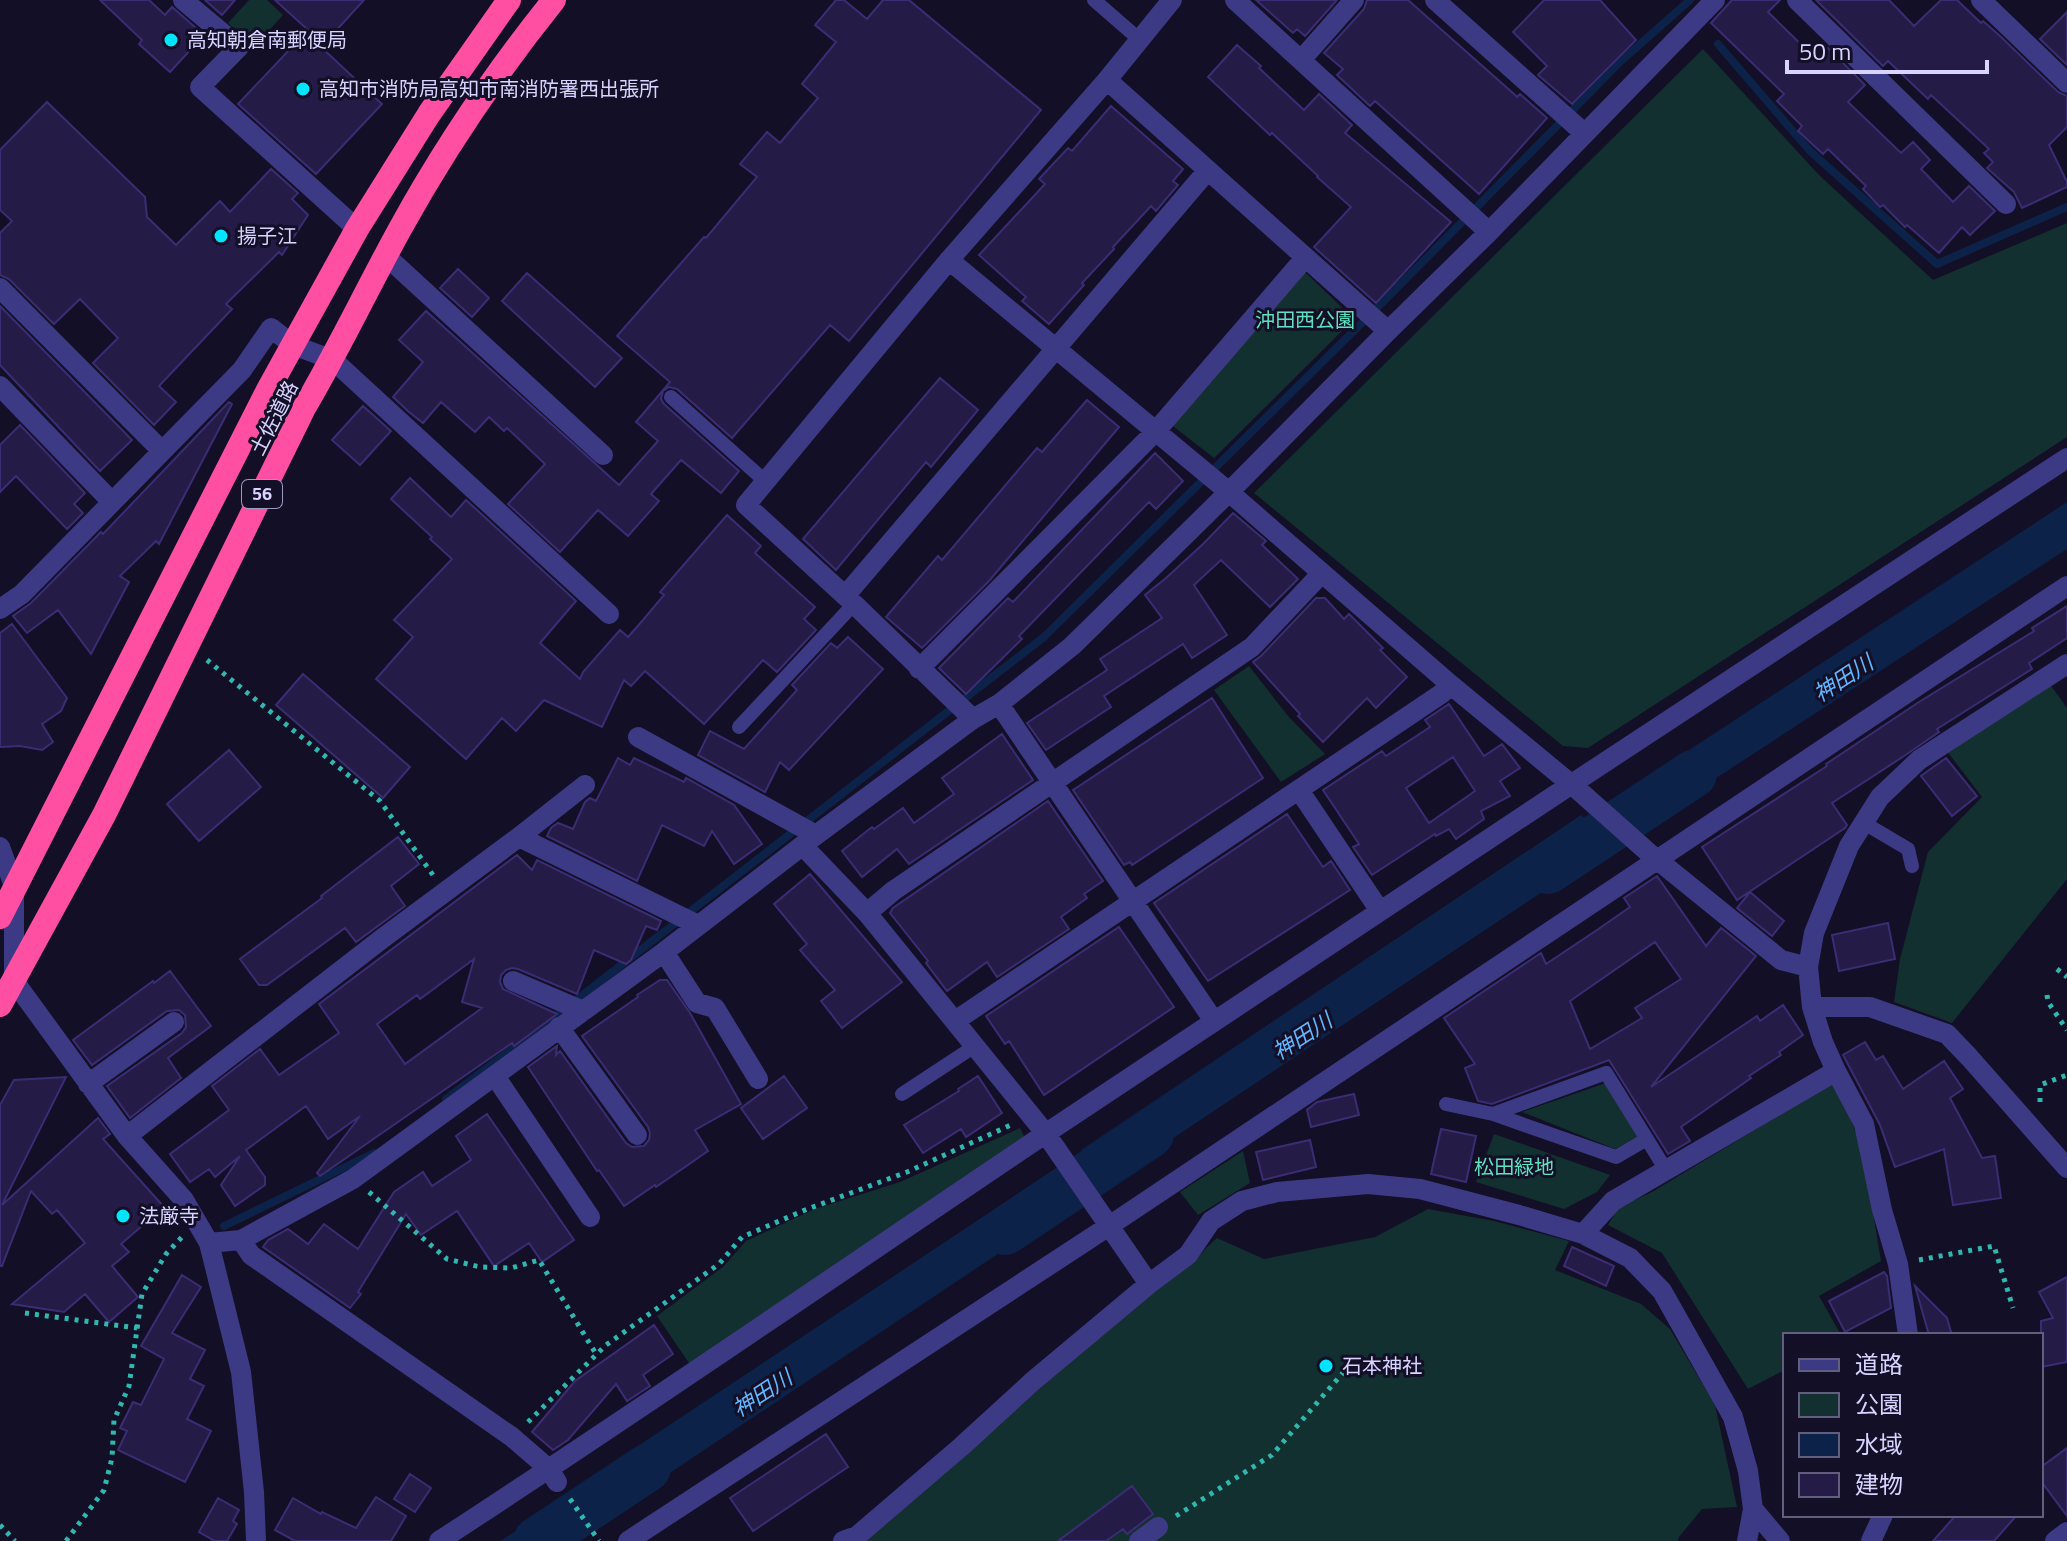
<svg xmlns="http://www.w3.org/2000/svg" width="2067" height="1541" font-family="'Titillium Web','Noto Sans JP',sans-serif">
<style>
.green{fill:#12302f}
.water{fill:#0c2248}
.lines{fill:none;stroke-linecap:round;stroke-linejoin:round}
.stream{stroke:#0c2248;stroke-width:8}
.river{stroke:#0c2248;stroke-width:48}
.building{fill:#241b47;stroke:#3b2d73;stroke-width:2;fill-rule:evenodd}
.path{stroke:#2fb8b0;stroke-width:5;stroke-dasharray:4 6;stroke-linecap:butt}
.lane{stroke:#3d3a85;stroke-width:14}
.street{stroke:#3d3a85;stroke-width:20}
.highway{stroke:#ff4fa3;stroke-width:24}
.poi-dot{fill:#00e5ff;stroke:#130f26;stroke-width:3}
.labels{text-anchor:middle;stroke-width:6;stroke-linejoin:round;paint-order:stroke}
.shield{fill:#130f26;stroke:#9e99be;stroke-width:2}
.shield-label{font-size:18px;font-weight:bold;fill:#d9d4ff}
.poi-label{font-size:20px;fill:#d9d4ff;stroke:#130f26;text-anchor:start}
.park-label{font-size:20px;fill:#5fe0c0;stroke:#130f26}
.street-label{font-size:20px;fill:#d9d4ff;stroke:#130f26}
.water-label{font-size:22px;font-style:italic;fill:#62b6ff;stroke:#130f26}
</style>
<rect width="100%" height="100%" fill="#130f26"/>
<path class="green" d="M249 0H267L283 15 254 47 228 23Z
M1703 49 1819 175 1933 280 2067 223V437L1588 748 1563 746 1254 493Z
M1303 270 1354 319 1214 458 1169 423Z
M1249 666 1288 716 1325 754 1281 782 1214 690Z
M2049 683 2067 708V879L1952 1023 1894 1002 1900 959 1928 852 1982 797 1946 750Z
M1834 1082 1862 1146 1881 1261 1819 1296 1841 1335H1785V1370L1748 1389 1662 1253 1608 1225 1618 1208 1652 1192Z
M1606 1083 1639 1136 1615 1149 1522 1112Z
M1020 1128 1025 1138 691 1366 657 1316 723 1267 746 1241 815 1209 900 1182Z
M1494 1134 1610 1175 1597 1192 1564 1209 1476 1182Z
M1243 1151 1250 1183 1198 1215 1180 1192Z
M1428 1209 1494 1221 1569 1241 1555 1270 1641 1304 1670 1329 1715 1405 1737 1507 1702 1509 1679 1537 1678 1541H865L1130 1310 1194 1263 1206 1248 1217 1238 1264 1259 1375 1237Z"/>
<path class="water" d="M2067 502V549L1652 820 1622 794Z
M1581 815 1614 844 1103 1185 1081 1150Z
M1046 1175 1068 1207 601 1519 579 1485Z
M563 1501 585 1535 576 1541H500Z"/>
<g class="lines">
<path class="stream" d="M1718 44 1810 151 1937 264 2067 207
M446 1099 553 1018 1044 637 1380 305 1621 61 1690 0
M224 1226 374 1153"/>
<path class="river" d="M1548 870 1693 774
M1005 1231 1150 1134
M537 1541 647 1468"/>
</g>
<path class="building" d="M100 0H149L165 15 172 7 204 35 170 72 139 44 142 40Z
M205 0H235L222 15Z
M275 0H364L321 47 382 104 316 174 238 104 308 30Z
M836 0H844L867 19 883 0H909L1041 110 849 341 830 325 732 438 677 389 669 387 663 391 661 399 664 404 739 471 721 493 681 460 651 494 659 501 628 536 598 510 560 552 508 504 545 464 507 428 504 431 489 417 475 432 441 402 423 423 409 412 393 397 423 362 399 340 426 311 619 485 658 441 636 422 670 382 617 336 704 237 706 238 757 177 740 164 767 132 780 143 818 98 802 84 836 42 815 25Z
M1256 0H1337L1305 36 1297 29 1293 33Z
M1367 0H1408L1514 94 1517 97 1520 94 1547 118 1479 194 1375 101 1370 106 1337 75 1343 69 1324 53 1364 9Z
M1544 0H1600L1636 40 1572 104 1538 75 1547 66 1513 32Z
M1732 0H1780L1768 12 1817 60 1828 48 1865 85 1848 102 1901 153 1913 142 1930 160 1921 169 1953 202 1969 186 1995 211 1970 235 1962 227 1939 253 1907 225 1905 227 1883 205 1880 207 1863 189 1866 186 1828 149 1823 154 1798 131 1802 126 1777 101 1784 94 1711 23Z
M1816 0H1889L1914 26 1941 0H1957L1981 23 1983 21 2000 36 2058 92 2067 96V127L2049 145 2067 182V187L2022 208 2014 192 1987 168 1993 162 1984 153 1989 149 1931 95 1928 99 1888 61 1883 66Z
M2067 12V65L2040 39Z
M1237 45 1261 66 1259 68 1304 110 1319 94 1352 125 1345 133 1451 222 1376 303 1314 247 1351 207 1317 177 1318 176 1272 133 1270 135 1208 77Z
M47 102 145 197 147 217 176 245 220 201 230 212 271 169 298 193 292 199 308 215 282 255 279 252 226 304 232 309 159 386 176 402 154 425 93 363 118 338 80 299 54 324 9 279 0 275V233L12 221 0 210V150Z
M1111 106 1183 169 1173 181 1178 185 1156 211 1151 206 1113 247 1114 249 1082 283 1084 285 1049 324 1022 301 1026 297 979 255 1045 184 1039 179 1068 148 1072 151Z
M458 269 489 298 472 317 440 288Z
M527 273 622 358 595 387 502 301Z
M0 306 132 440 100 471 0 365Z
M940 378 978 410 931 467 926 462 836 570 803 539Z
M1087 400 1119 427 989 581 922 648 886 617 938 556 942 560 1037 448 1042 452Z
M229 402 232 404 159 544 156 541 120 576 129 582 91 654 58 610 27 633 13 616 31 603 101 532 103 534Z
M363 406 391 431 360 465 332 440Z
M20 425 85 493 74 504 83 513 67 529 16 476 0 492V445Z
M1155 453 1183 481 1156 509 1149 502 1019 636 1022 639 966 694 939 668 1008 598 1013 602Z
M410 478 451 517 466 500 576 601 540 643 580 679 583 672 620 630 628 637 643 620 664 595 660 592 727 515 761 546 755 553 815 607 804 619 816 630 777 672 763 660 704 724 645 671 631 686 624 680 602 727 544 700 516 731 502 718 466 759 376 679 413 637 394 620 452 559 430 539 432 537 391 499Z
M1233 513 1266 541 1262 545 1298 579 1270 607 1221 560 1194 585 1227 635 1192 658 1183 644 1104 696 1111 707 1046 750 1027 723 1107 670 1100 659 1162 618 1145 595 1166 578 1203 544Z
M1316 598H1325L1344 619 1349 614 1383 648 1380 650 1407 677 1376 708 1367 698 1323 742 1298 716 1300 714 1253 662 1261 656Z
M2067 606V638L2029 663 2032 669 1937 729 1939 732 1904 756 1832 803 1847 825 1845 828 1737 900 1702 847 1827 766 1826 764 1919 702 2034 631 2032 628Z
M12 624 67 698 61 711 42 724 53 742 42 750 20 746 0 747V633Z
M848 637 883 669 789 770 780 762 765 792 698 755 710 731 744 749 797 690 792 685 831 643 837 648Z
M303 674 410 767 383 798 276 705Z
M1212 698 1263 778 1132 865 1130 862 1124 865 1073 790Z
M1449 704 1484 756 1502 744 1520 768 1500 781 1510 796 1481 811 1484 819 1456 839 1449 829 1436 836 1435 834 1372 875 1353 847 1359 844 1323 790 1382 751 1386 756 1430 727 1425 720ZM1453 757 1475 791 1429 823 1406 788Z
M1002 734 1033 780 909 864 897 849 862 877 842 851 872 827 874 829 903 808 914 823 954 794 942 778Z
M229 750 261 787 199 841 167 804Z
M618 758 630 765 634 758 684 782 686 778 734 805 762 844 734 864 712 831 704 846 662 825 637 881 547 836 551 828 558 823 573 829 585 802 590 798 596 801Z
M1946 758 1977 796 1952 816 1921 776Z
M1048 801 1103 881 1084 894 1087 898 1061 917 1069 929 997 977 987 962 947 991 926 963 928 961 890 913 893 908Z
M1287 814 1323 867 1331 861 1350 890 1208 981 1154 903Z
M398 837 419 864 391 886 405 906 356 942 345 928 267 985H259L240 959 322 898 321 896Z
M517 855 532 870 537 860 661 921 657 930 646 926 631 960 626 964 594 950 577 994 518 969 512 968 506 970 501 975 500 982 503 989 557 1014 514 1046 512 1043 320 1176 317 1173 360 1116 328 1139 306 1106 246 1150 265 1177V1185L235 1206 221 1185 240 1156 215 1177 209 1169 190 1182 170 1154 229 1110 212 1086 260 1049 279 1075 339 1033 319 1004ZM474 959 462 1002 482 1008 405 1064 377 1024 417 995 420 999Z
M810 874 902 982 842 1028 821 1001 835 990 800 950 807 944 774 904Z
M1657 876 1706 946 1721 928 1756 956 1651 1087 1757 1016 1760 1021 1783 1005 1803 1035 1779 1052 1781 1055 1749 1076 1751 1078 1681 1127 1690 1141 1668 1154 1609 1060 1492 1104 1478 1101 1465 1068 1475 1064 1444 1018 1541 953 1546 964 1597 930 1630 907 1624 898ZM1655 942 1681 979 1635 1008 1642 1018 1590 1049 1570 1001Z
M1750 892 1784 921 1772 936 1737 908Z
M1888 923 1895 959 1839 971 1832 935Z
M1119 927 1174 1007 1044 1095 1009 1041 1005 1044 986 1016Z
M170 971 211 1026 168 1058 181 1078 130 1118 107 1086 182 1033 186 1027 185 1015 179 1010 167 1011 92 1065 73 1040 153 981 154 983Z
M660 980H667L690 1013 741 1104 695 1130 708 1151 656 1187 655 1185 624 1206 599 1170 597 1171 528 1067 557 1046 556 1055 560 1051 626 1143 632 1147 644 1146 649 1140 650 1133 648 1127 582 1036 638 997 637 995Z
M1865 1042 1876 1060 1883 1056 1903 1089 1944 1061 1963 1089 1950 1098 1982 1158 1995 1156 2001 1198 1953 1205 1944 1149 1895 1167 1880 1125 1843 1055Z
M784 1076 807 1108 763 1139 741 1108Z
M978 1076 1002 1113 966 1137 961 1129 923 1153 904 1125 959 1091 958 1089Z
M66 1077 2 1205 98 1118 110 1134 103 1139 164 1207 121 1244 129 1252 112 1266 138 1297 109 1322 85 1294 64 1312 12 1304 85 1243 57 1210 52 1214 31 1191 2 1266H0V1105L14 1080Z
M1354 1094 1359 1115 1311 1127 1307 1110 1317 1102Z
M487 1114 574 1240 542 1262 529 1243 494 1266 457 1211 421 1235 406 1214 358 1292 361 1294 350 1308 263 1247 268 1240 288 1229 308 1244 324 1224 358 1249 394 1192 423 1172 432 1186 471 1160 456 1136Z
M1441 1129 1476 1136 1466 1182 1431 1174Z
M1310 1140 1316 1167 1263 1180 1256 1152Z
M1572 1247 1614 1266 1606 1286 1564 1266Z
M1884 1272 1887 1276 1891 1308 1845 1332 1829 1301Z
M182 1275 201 1287 172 1333 205 1350 190 1379 204 1386 187 1419 211 1431 185 1482 118 1450 127 1431 120 1428 133 1402 141 1405 164 1359 141 1346Z
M2067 1277V1362L2041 1367V1321L2053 1318 2039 1292Z
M1915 1286 1947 1318 1952 1335H1929Z
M654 1325 673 1354 643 1375 650 1386 627 1401 616 1384 568 1440 553 1450 532 1432 575 1381Z
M826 1434 848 1467 753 1531 730 1498Z
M2067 1448V1516L2041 1481V1467Z
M410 1474 431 1488 415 1512 394 1499Z
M1132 1486 1153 1514 1127 1534 1123 1529 1106 1541H1058Z
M376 1497 406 1516 391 1541H295L275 1530 293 1498 321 1514 322 1512 356 1528Z
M218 1498 239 1510 233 1521 237 1524 227 1541H215L199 1532Z
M1956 1515H2017L1994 1541H1933Z"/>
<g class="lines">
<path class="path" d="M207 660 380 801 433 875
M2057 969 2067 977
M2047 995 2048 1002 2067 1030
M2040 1102V1085L2067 1075
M369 1192 447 1259 480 1267 511 1268 539 1260 596 1354
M1919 1260 1994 1246 2013 1308
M25 1313 137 1328
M528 1422 606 1345 719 1264 742 1237 805 1210 907 1172 1013 1124
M570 1499 599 1541
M1176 1516 1272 1455 1347 1368
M0 1525 15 1541
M66 1541 104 1490 112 1458 114 1420 129 1386 142 1294 166 1254 182 1237"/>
<path class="lane" d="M1094 0 1140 40
M671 397 765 481
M739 727 854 604
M1864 823 1908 849 1912 866
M902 1094 975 1046
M1446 1104 1493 1114 1606 1073 1666 1170
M1493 1114 1616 1157 1647 1139"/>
<path class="street" d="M183 0 239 47 200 87 357 229
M1235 0 1489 232
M1435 0 1584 133
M1797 0 2006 204
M1981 0 2067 83
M1301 60 1354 0
M1107 80 1388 331
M386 256 603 455
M949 260 1229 492 1451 685 1577 789 1649 853 1781 960 1808 967
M0 288 162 451
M0 386 112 502
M845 596 1208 170
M0 609 22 594 242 370 271 328 293 345 333 360 609 614
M919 669 1156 431 1305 258
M999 704 1214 1021
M973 719 854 604 746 505 949 260 1107 80 1172 0
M638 737 816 835
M1299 790 1380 911
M519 837 585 785
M803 846 867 913 1046 1134 1149 1284
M0 847 14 886V981L127 1136 184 1200 209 1243 241 1372 254 1492 256 1541
M867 913 893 891 1252 647 1322 573
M664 952 697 1003 715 1008 758 1079
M513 981 583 1011
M1812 1007H1870L1947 1034 1969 1057 2067 1168
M955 1021 1441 694 1451 685
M559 1027 637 1135
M495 1076 590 1217
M88 1084 174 1022
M127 1136 383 938 519 837 698 925
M1583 1234 1613 1201 1836 1071
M241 1240 251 1255 512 1437 549 1469 557 1482
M209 1243 241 1240 353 1179 664 952 816 835 973 719 999 704 1072 646 1229 492 1388 331 1489 232 1715 0
M1908 1335 1898 1264 1882 1210 1864 1124 1836 1071 1823 1042 1812 1007 1808 967 1814 933 1849 846 1880 797 1919 760 2067 664
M1753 1509 1780 1541
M439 1541C645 1407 847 1267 1051 1130 1389 904 1727 681 2067 458
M628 1541 1109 1226 2067 586
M843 1541 857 1536 962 1446 1033 1381 1149 1284 1188 1255 1211 1221 1242 1201 1277 1192 1368 1184 1420 1189 1519 1215 1583 1234 1630 1258 1662 1291 1733 1417 1748 1471 1753 1509 1747 1541
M1139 1541 1158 1527
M1871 1541 1883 1515
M2055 1541 2067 1532"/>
<path class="highway" d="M0 917 269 388 357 229 429 114 509 0
M0 1005 104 815 304 408C338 350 367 289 400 229 444 149 497 71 554 0"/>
</g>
<g class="poi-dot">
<circle cx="171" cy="40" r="8"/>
<circle cx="303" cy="89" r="8"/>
<circle cx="221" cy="236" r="8"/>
<circle cx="123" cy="1216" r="8"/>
<circle cx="1326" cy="1366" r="8"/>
</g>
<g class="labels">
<rect class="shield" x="242" y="480" width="40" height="28" rx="6"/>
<g class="shield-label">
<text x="262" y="500">56</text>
</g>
<g class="poi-label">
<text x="187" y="47">高知朝倉南郵便局</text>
<text x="319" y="96">高知市消防局高知市南消防署西出張所</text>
<text x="237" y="243">揚子江</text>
<text x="139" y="1223">法厳寺</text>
<text x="1342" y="1373">石本神社</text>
</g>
<g class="park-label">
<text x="1305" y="327">沖田西公園</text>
<text x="1514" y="1174">松田緑地</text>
</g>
<g class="street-label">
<text transform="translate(274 418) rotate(-63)" y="7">土佐道路</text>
</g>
<g class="water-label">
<text transform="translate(1843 678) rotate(-33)" y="8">神田川</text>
<text transform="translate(1302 1036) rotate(-33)" y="8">神田川</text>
<text transform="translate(762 1393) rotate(-33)" y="8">神田川</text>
</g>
</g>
<rect x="1783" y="1333" width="260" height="184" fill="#130f26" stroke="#625e7d" stroke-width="2"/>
<rect x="1799" y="1359" width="40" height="12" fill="#3d3a85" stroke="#625e7d" stroke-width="2"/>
<text x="1855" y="1373" font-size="24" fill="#d9d4ff">道路</text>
<rect x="1799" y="1393" width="40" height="24" fill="#12302f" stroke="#625e7d" stroke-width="2"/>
<text x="1855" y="1413" font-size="24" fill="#d9d4ff">公園</text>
<rect x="1799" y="1433" width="40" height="24" fill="#0c2248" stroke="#625e7d" stroke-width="2"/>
<text x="1855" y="1453" font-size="24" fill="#d9d4ff">水域</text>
<rect x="1799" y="1473" width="40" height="24" fill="#241b47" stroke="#625e7d" stroke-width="2"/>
<text x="1855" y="1493" font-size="24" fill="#d9d4ff">建物</text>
<path d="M1787 60v12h200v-12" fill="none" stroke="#d9d4ff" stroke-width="4"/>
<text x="1799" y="60" font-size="24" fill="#d9d4ff" stroke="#130f26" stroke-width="6" paint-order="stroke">50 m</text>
</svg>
